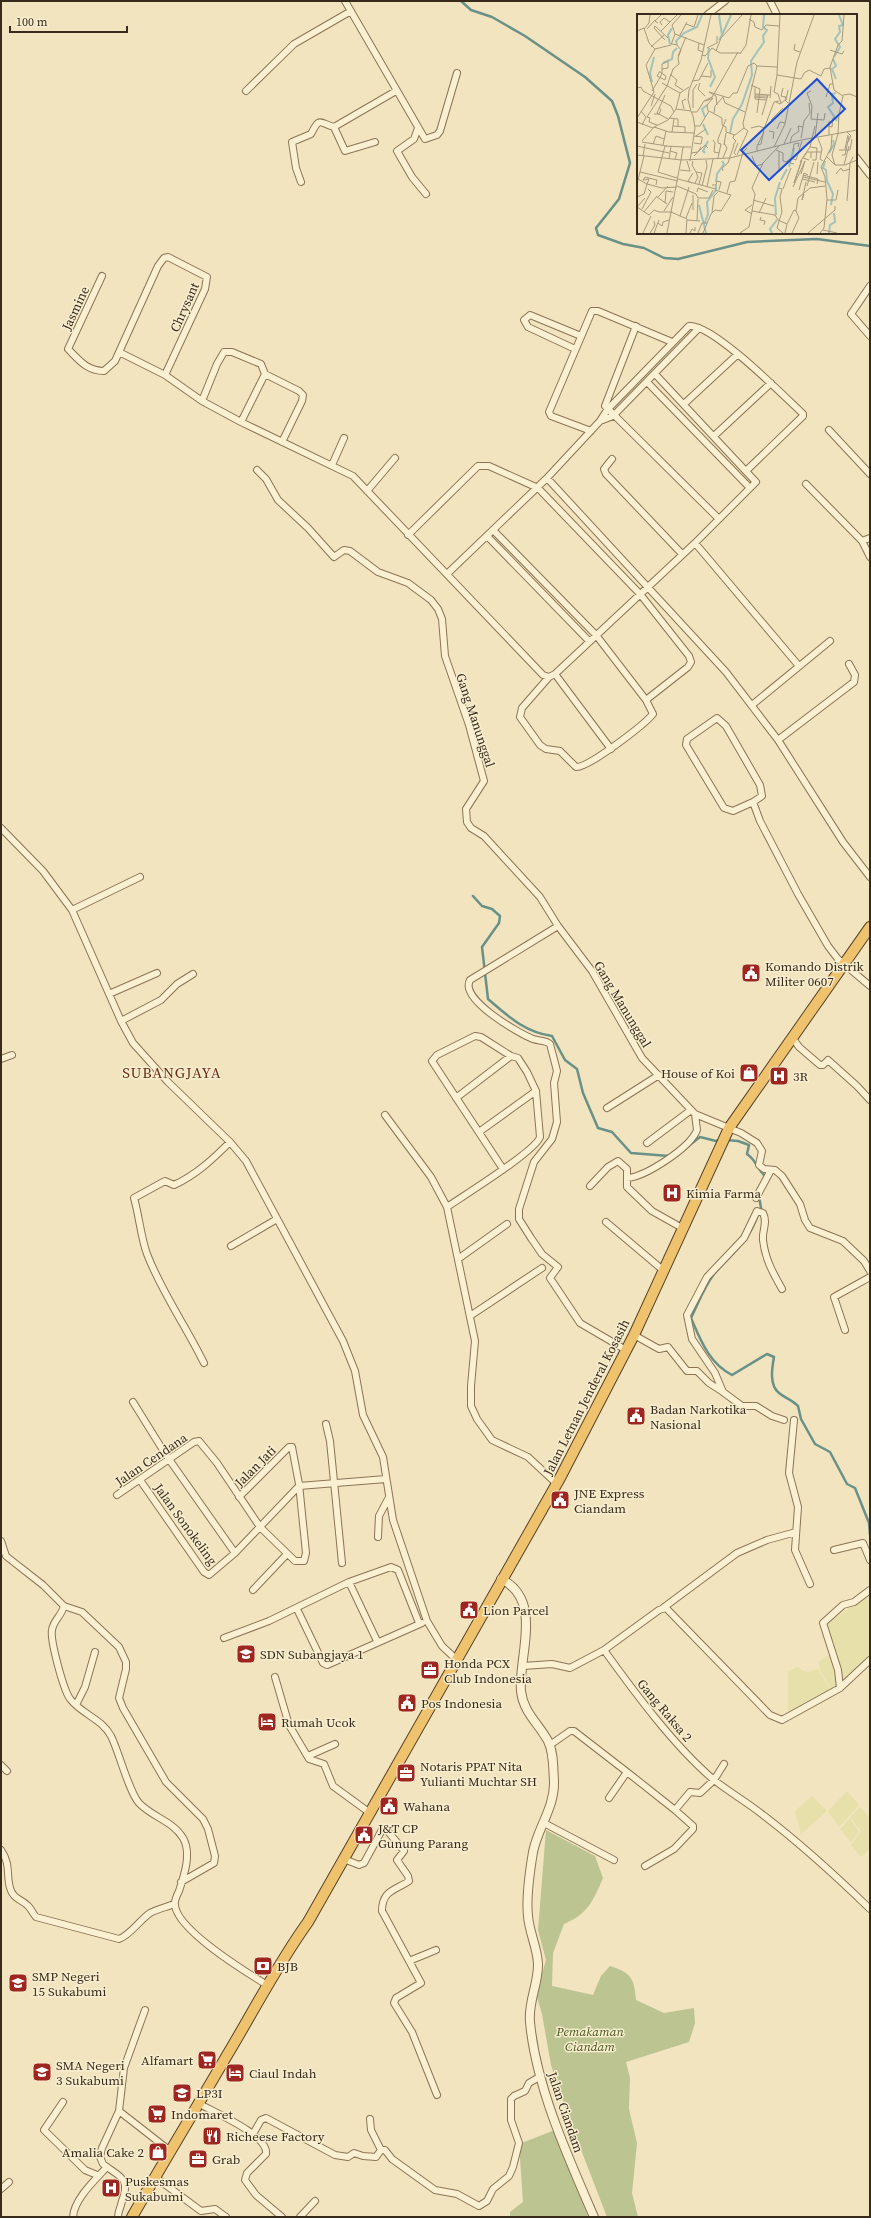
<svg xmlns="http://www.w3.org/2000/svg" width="871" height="2218" font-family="'Source Serif 4',serif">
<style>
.farmland{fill:#e7e0ab}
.cemetery{fill:#bcc492}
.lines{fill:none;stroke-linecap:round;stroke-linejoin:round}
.stream{stroke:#699188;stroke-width:2.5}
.minor-casing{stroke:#8b7456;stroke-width:8}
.tertiary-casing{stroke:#8b7456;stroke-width:10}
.trunk-casing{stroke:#58422b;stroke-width:12}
.minor{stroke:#fbf1d2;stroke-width:6}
.tertiary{stroke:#fbf1d2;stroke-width:8}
.trunk{stroke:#efc26e;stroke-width:10}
.labels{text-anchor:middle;stroke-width:3;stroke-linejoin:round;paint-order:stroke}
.street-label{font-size:13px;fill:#392b1b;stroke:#f8eecf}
.poi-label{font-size:13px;fill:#392b1b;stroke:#f8eecf;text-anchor:start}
.park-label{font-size:13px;font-style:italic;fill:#475721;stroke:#f8eecf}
.quarter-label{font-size:15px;letter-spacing:1px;fill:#692c18;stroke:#f8eecf}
.inset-river{fill:none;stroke:#a2c2ba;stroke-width:2}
.inset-road{fill:none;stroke:#a79a7d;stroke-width:1}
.view{fill:#1d4ed8;fill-opacity:0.15;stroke:#1d4ed8;stroke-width:2}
.inset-edge{fill:none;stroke:#392b1b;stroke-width:2}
</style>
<rect width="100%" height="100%" fill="#f1e4bf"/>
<path class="farmland" d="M867 1597 870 1604V1655L841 1685 825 1624Z
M830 1654 838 1685 831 1689 820 1670 819 1662Z
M798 1667 806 1672 818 1669 830 1689 788 1714V1671Z
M847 1791 859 1805 839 1827 828 1811Z
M812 1796 827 1811 801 1834 795 1811Z
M860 1807 870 1818V1849L861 1857 851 1845 861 1831 850 1817Z
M850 1818 859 1832 851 1842 840 1829Z"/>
<path class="cemetery" d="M546 1830 595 1856 603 1878C593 1901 588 1914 564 1924L553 1953 552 1986 593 1995 601 1976 610 1966C631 1973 634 1977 636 2000L664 2013 694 2008 695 2023 689 2042 626 2062 630 2078 629 2109 637 2143 632 2193 638 2217H607L568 2116 551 2065 542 2014 536 1994 546 1960 538 1930Z
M555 2130 588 2217H510V2212L523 2202 519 2144Z"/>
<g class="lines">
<path class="stream" d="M461 1 471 10 492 17 525 36 585 77 612 101 618 116 630 163 619 199 596 228 598 235 623 244 644 248 664 258 678 259 747 242 817 239 870 246
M473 896 482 906 492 909 500 916 499 923 482 947 488 999C508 1016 524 1032 552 1036L565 1060 577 1069 583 1093 598 1128 612 1132 631 1153 669 1156
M726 1140 738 1141 749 1145 747 1154C757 1161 756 1168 765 1176L764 1179
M682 1151 700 1137 716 1141 719 1140
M759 1196 761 1208
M758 1214C749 1242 732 1253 714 1274 704 1287 698 1304 691 1318 701 1341 709 1363 732 1375L767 1354 774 1357C772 1368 769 1385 779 1393 785 1398 792 1400 798 1406L801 1419 815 1444 830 1452 847 1484 855 1488 869 1523 870 1535"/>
<defs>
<path id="minor" d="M345 1 425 139 437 135 440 131 457 73
M770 1 777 15
M707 15 725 1
M246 91 294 44 351 11
M334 127 345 151 375 142
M418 128 414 139 397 151 412 177 426 194
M856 157 870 175
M301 182 296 168 292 142 311 134C320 116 319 123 334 127L396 91
M102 276 68 349C79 360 87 371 104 371L115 361 158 266 164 258 168 257 207 277 205 289 165 375
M870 286 851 314 870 336
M636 326 605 406 719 519
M699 328 613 416 600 421 607 410 689 326C712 323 784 396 803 414V416L747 470
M575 349 528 327 524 320 530 315 581 336
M119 352 165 375 202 401 241 422 353 476 543 675 549 677 555 674 695 543 756 482 655 374
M647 382 750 488
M202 401 217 364 224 352H232L261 364 265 374 299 391 303 395 302 401 282 442
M684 404 738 354
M241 422 265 374
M829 430 870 474
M591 431 551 416 549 412 592 311H598L672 342
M714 436 771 383
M612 459 604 469 606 474 682 554
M332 465 344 438
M257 470 266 479 278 500 308 528 334 557 344 550 350 551 378 572 408 583 431 600 438 609 442 619 445 656 469 725 484 781 466 809 467 822 471 828 484 836 540 897 558 926 592 971 642 1058 695 1114 741 1133 757 1143 762 1151 759 1165 764 1169 775 1170 782 1176 800 1204 805 1220 810 1228 843 1241 864 1261 870 1271
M547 478 726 672 778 740 843 842 870 877
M806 484 862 541 870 538
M367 491 395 458
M493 530 596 635 646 700 653 714C644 725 588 768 576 767L560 751 546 749 540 745 520 717 522 708 549 677
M408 535 478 466H489L538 488 640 594 689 656 691 662 688 667 646 700
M487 536 589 641
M862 541 870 557
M695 543 799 666
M447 574 547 478 600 421
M555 674 611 749
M752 705 830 641
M778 740 854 682 855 675 849 664
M753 802 733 811 724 808 686 745 687 739 717 718 726 726 760 785 762 796 753 802 760 821 798 894 828 946 838 959 870 986
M1 828 43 871 72 910 121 1021 133 1043 168 1082 230 1142 246 1161 343 1341 355 1371 363 1415 383 1457 393 1520 427 1621 442 1646 457 1660
M72 910 140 877
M558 926 470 980C459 999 518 1033 533 1039 538 1041 546 1040 550 1044L557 1071 554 1083 557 1122 552 1139 534 1162 519 1209V1219L531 1238 542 1254 558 1267 550 1278 580 1323 626 1350
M109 994 157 973
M121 1021 161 1000 177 984 193 974
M792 1037 799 1047 820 1065H823L828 1060 857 1086 870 1100
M1 1059 12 1055
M456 1098 511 1056
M607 1108 659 1075
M385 1115 431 1177 447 1207 475 1341 471 1386V1406L477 1419 492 1440 528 1457 556 1483
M479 1132 536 1091
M647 1143 691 1110
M627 1178C645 1177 690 1148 697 1130L695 1114
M590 1186 608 1167 618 1161 627 1169V1187L652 1211 684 1229
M756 1198 771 1170
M447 1207C463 1196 536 1151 540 1137L536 1091 527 1072 518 1058 511 1056 481 1037 475 1036 437 1055 432 1061 503 1169
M606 1222 664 1271
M231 1246 277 1219
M458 1259 507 1224
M782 1289C773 1273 765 1259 763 1240 762 1230 768 1223 763 1213L757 1211 744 1238 707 1277 687 1315 692 1339 715 1373 723 1392 742 1406H756L772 1416 784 1420
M470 1316 542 1268
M845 1330 834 1297 870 1277
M634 1335 659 1349 668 1347 687 1371H697L709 1383 723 1392
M204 1363C186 1326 162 1293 147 1254 141 1238 139 1215 134 1198L165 1181 174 1185C196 1175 213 1159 230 1142
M133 1402 166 1455 235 1553
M794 1420 789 1473 798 1507 795 1550 810 1584
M326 1424 330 1441 342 1563
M140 1480 204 1572 209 1575 235 1553 299 1486
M299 1486 386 1479
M117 1495 194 1442 199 1441 217 1463 260 1527 295 1561H304L306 1553 299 1484 292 1447H289L239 1497
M378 1537 379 1516 388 1499
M1 1541 6 1556 11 1560 43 1585 64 1606 82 1612 119 1647 126 1662V1669L119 1698 123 1708 166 1782 203 1819 208 1829 215 1856 214 1863 181 1882
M834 1550 863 1543 870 1560
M349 1582 377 1641
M253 1590 287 1554
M64 1606C62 1615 53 1621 52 1630 50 1640 64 1693 71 1700 82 1714 102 1719 111 1736 119 1752 129 1792 139 1803 152 1817 173 1821 183 1838 192 1853 184 1876 179 1891 177 1895 174 1901 175 1905 177 1930 246 1972 267 1985
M663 1608 737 1553 767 1540 796 1532
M297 1609 323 1663 327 1665 422 1623
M224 1638 269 1621 349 1582 391 1567 398 1570 419 1623
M604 1650C635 1693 674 1746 714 1780 729 1792 747 1802 763 1815 801 1844 836 1876 870 1909
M523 1666 552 1664 570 1668 604 1650 659 1610 666 1608 770 1715 782 1720 840 1688 870 1660
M275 1677 289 1725 309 1759 324 1764 333 1786 370 1813
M840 1688 838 1670 823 1623 843 1605 854 1602 870 1590
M76 1705 85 1687 95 1652
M550 1745 570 1731H574L627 1772 609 1798
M308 1756 335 1744
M1 1765 7 1771
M627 1772 675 1810 690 1792 700 1793 714 1780 724 1764
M544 1823 614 1860
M1 1850C11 1865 6 1873 10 1888 13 1899 21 1899 27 1905 31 1908 33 1914 36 1917L119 1939C129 1936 140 1920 150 1913 157 1909 167 1907 174 1904
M344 1859 359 1865 364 1863 383 1828 386 1829 404 1851 397 1860 408 1876 409 1881C396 1890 382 1890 382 1911L421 1983 396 1998 394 2003 412 2032 437 2095
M645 1866 674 1849 693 1829V1826L675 1810
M409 1961 436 1950
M63 2102 44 2130 85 2170 97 2175
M198 2103C213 2112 269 2135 266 2154L247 2173 245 2180 256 2195 282 2217
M119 2111 169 2150
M370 2119 371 2130 381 2150
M253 2134 261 2120 266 2118 335 2155 348 2157 354 2153 363 2156 376 2157 381 2150H385L392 2159 435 2190 457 2194 479 2206 487 2201 493 2189 509 2176 513 2167 519 2143 511 2120V2099L514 2096 525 2091 529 2083 541 2076
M155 2177 201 2211 215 2209 226 2217
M1 2189 9 2182
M73 2217C74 2199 96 2179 107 2167
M118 2217C118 2211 121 2207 122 2201 131 2177 119 2177 103 2164L100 2157 102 2148 119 2111 124 2068 145 2010
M300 2217 315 2201"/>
<path id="tertiary" d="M501 1579C544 1600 518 1656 521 1691 523 1712 539 1724 548 1741 554 1753 553 1768 554 1781 555 1807 538 1827 533 1852 530 1870 526 1898 528 1916 529 1932 538 1949 538 1965 538 1985 528 2002 530 2022 536 2087 568 2157 594 2217"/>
<path id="trunk" d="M132 2217C163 2163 195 2110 226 2057 253 2012 277 1965 308 1922L560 1478 634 1335 729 1128 870 927"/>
</defs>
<use href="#minor" class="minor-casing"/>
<use href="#tertiary" class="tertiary-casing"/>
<use href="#trunk" class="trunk-casing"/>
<use href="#minor" class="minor"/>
<use href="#tertiary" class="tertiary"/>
<use href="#trunk" class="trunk"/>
</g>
<defs>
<symbol id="civic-square" viewBox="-11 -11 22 22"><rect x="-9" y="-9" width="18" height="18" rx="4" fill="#9e2621" stroke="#f8eecf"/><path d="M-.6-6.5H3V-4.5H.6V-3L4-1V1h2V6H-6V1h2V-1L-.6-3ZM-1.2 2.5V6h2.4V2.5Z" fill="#fff"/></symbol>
<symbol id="shop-square" viewBox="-11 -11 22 22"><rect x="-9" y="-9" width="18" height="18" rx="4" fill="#9e2621" stroke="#f8eecf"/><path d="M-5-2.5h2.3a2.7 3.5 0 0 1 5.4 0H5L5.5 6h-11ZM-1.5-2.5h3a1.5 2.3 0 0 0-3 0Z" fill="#fff"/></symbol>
<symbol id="hospital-square" viewBox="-11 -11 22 22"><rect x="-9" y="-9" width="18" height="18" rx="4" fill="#9e2621" stroke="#f8eecf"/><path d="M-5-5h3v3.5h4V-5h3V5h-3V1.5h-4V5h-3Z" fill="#fff"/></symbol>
<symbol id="school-square" viewBox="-11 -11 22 22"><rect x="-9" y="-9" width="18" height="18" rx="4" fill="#9e2621" stroke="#f8eecf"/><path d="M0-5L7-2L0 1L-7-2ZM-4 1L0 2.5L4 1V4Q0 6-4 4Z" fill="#fff"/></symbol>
<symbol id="office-square" viewBox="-11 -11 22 22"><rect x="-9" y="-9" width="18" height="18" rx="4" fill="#9e2621" stroke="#f8eecf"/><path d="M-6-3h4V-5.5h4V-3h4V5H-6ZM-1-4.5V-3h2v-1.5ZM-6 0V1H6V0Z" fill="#fff"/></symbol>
<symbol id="hotel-square" viewBox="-11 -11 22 22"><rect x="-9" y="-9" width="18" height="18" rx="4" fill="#9e2621" stroke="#f8eecf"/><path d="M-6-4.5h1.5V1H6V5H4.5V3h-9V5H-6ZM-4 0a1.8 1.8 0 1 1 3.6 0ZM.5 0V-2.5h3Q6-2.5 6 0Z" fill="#fff"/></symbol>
<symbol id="bank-square" viewBox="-11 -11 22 22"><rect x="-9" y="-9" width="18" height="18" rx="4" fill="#9e2621" stroke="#f8eecf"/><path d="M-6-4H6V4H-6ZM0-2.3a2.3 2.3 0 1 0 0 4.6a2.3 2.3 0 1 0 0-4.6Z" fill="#fff"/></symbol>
<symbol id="supermarket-square" viewBox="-11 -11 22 22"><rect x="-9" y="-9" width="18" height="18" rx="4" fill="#9e2621" stroke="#f8eecf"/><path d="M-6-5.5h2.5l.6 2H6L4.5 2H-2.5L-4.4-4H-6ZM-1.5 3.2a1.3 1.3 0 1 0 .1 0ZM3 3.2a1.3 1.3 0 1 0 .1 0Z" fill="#fff"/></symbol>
<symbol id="university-square" viewBox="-11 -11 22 22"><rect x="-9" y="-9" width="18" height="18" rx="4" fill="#9e2621" stroke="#f8eecf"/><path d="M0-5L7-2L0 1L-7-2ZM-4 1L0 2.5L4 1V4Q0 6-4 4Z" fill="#fff"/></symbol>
<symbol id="restaurant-square" viewBox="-11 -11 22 22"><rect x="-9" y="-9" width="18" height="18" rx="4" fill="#9e2621" stroke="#f8eecf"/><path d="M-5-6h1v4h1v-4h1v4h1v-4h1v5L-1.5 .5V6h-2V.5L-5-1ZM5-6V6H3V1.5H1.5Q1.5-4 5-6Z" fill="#fff"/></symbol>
</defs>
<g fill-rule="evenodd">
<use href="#civic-square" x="740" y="962" width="22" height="22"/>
<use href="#shop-square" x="738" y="1062" width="22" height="22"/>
<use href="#hospital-square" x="768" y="1065" width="22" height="22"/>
<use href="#hospital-square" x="661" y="1182" width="22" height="22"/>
<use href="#civic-square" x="625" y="1405" width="22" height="22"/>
<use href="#civic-square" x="549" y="1489" width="22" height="22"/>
<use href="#civic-square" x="458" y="1599" width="22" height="22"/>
<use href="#school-square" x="235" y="1643" width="22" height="22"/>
<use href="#office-square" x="419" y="1659" width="22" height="22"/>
<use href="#civic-square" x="396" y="1692" width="22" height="22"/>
<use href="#hotel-square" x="256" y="1711" width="22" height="22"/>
<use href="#office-square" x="395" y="1762" width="22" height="22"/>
<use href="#civic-square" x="378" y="1795" width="22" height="22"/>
<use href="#civic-square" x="353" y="1824" width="22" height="22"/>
<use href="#bank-square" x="252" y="1955" width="22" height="22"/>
<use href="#school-square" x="7" y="1972" width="22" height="22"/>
<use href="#supermarket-square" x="196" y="2049" width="22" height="22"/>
<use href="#school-square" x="31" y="2061" width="22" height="22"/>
<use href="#hotel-square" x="224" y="2062" width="22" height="22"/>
<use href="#university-square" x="171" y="2082" width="22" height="22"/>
<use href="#supermarket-square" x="146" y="2103" width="22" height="22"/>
<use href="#restaurant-square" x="201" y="2125" width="22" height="22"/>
<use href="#shop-square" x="147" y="2141" width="22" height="22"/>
<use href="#office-square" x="187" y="2148" width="22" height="22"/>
<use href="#hospital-square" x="100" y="2177" width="22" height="22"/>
</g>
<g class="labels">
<g class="street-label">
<text transform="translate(184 307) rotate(-66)" y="5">Chrysant</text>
<text transform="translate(75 308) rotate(-65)" y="5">Jasmine</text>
<text transform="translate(476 720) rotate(72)" y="5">Gang Manunggal</text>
<text transform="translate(623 1004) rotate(59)" y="5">Gang Manunggal</text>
<text transform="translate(586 1397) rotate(-63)" y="5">Jalan Letnan Jenderal Kosasih</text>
<text transform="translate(151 1459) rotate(-34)" y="5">Jalan Cendana</text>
<text transform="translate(255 1466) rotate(-45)" y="5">Jalan Jati</text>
<text transform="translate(186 1524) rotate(54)" y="5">Jalan Sonokeling</text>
<text transform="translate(665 1710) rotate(50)" y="5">Gang Raksa 2</text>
<text transform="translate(566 2112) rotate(71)" y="5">Jalan Ciandam</text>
</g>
<g class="poi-label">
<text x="765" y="971">Komando Distrik<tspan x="765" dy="15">Militer 0607</tspan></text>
<text x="735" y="1078" text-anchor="end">House of Koi</text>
<text x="793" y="1081">3R</text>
<text x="686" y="1198">Kimia Farma</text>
<text x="650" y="1414">Badan Narkotika<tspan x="650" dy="15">Nasional</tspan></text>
<text x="574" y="1498">JNE Express<tspan x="574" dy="15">Ciandam</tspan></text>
<text x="483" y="1615">Lion Parcel</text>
<text x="260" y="1659">SDN Subangjaya 1</text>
<text x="444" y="1668">Honda PCX<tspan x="444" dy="15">Club Indonesia</tspan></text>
<text x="421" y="1708">Pos Indonesia</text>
<text x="281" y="1727">Rumah Ucok</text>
<text x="420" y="1771">Notaris PPAT Nita<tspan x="420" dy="15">Yulianti Muchtar SH</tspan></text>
<text x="403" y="1811">Wahana</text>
<text x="378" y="1833">J&amp;T CP<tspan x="378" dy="15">Gunung Parang</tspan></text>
<text x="277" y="1971">BJB</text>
<text x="32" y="1981">SMP Negeri<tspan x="32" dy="15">15 Sukabumi</tspan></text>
<text x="193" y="2065" text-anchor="end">Alfamart</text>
<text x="56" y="2070">SMA Negeri<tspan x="56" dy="15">3 Sukabumi</tspan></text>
<text x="249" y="2078">Ciaul Indah</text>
<text x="196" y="2098">LP3I</text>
<text x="171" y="2119">Indomaret</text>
<text x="226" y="2141">Richeese Factory</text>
<text x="144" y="2157" text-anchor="end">Amalia Cake 2</text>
<text x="212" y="2164">Grab</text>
<text x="125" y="2186">Puskesmas<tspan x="125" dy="15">Sukabumi</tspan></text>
</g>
<g class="park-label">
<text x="590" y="2036">Pemakaman<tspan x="590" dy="15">Ciandam</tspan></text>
</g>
<g class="quarter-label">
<text x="172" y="1078">SUBANGJAYA</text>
</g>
</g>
<g transform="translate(637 14)">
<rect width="220" height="220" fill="#f1e4bf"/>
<path class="inset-river" d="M82 1 85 21 82 26M85 21 94 1M33 30 31 21 35 14M40 31 39 27 47 19 60 13 65 1M72 34 71 44 78 63 73 73M197 43 203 33 198 25 203 18 202 12 206 11 202 1M196 45 199 52 195 55 199 65M26 49 35 45 36 38 40 34M15 68 13 59 17 43M199 79 195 80 196 89 191 93 200 107M68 103 65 95 70 91M66 110 71 121M93 119 96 105 105 90 115 61 114 47 127 28 126 22 130 16 126 13 127 1M68 139 66 137 71 127M192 139 197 130 196 126M188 147 186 154 189 156 190 167 196 180 194 191M152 153 157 134M144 166 150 155M79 168 80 160 87 150 85 147M62 191 69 219M139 201 138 184 143 168M67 211 71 200 70 188 79 176V171M135 219 133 215 140 206M192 219 193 211 198 208 197 199"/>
<path class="inset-road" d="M143 1 140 61 164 65 167 59 172 56M112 5 117 8 118 13 125 16 129 11 142 12M21 9 18 7 24 1M49 10 57 13 61 1M25 11 23 8 27 4 33 8M18 12 17 14 28 26M18 12 31 24M7 15 12 9 13 1M10 15 18 6M0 17 7 14 12 29 18 35M24 17 40 1M38 20 35 11 44 1M43 21 50 8M62 29 61 36 66 38M35 30 40 31 44 36 41 44 42 50 36 55 34 61 40 66 38 71 46 76M158 30 157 36 163 38M14 33 27 21M70 34 80 29V22M18 35 34 31 38 20 67 31M193 36 205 40 207 37M79 37 84 24 105 1M103 40 109 31 114 1M65 41 68 42 75 34 83 39H104M41 42 49 23M172 56 184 62 187 55 193 54M23 58 29 62 28 66 20 62 23 57M140 61 137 78 141 80 144 89M64 62 74 63V56M55 67 62 66 71 49M25 69 43 79M63 69 61 75 68 82M114 71 123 75 120 99M118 73V85L129 86M0 74 4 73 6 77 34 92 37 98M146 74 144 82 148 83M15 77 25 60V50L31 47V54L25 55M174 77 170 79 175 92 174 105 187 106 188 99M118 80 133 81M28 81 20 99 31 105M206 81 213 80 220 83M118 82H131M148 82 149 86 151 76M86 83 88 89 108 98M118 83 130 84M189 83 193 70H196M133 84 134 72M68 87 74 85 101 38M139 88 143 90 148 86 151 89M80 91 79 82 72 78 92 84 96 79H100L111 52 117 49 120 52M14 92 18 80M56 94V76L60 70M39 95 43 79 52 73M47 95 45 87 49 85M4 97 9 103 5 111M54 97 51 86 52 76 64 46 74 1M71 97 70 91 76 84M37 98 39 95 54 97 56 102 58 114 53 147M55 98H60L67 87 75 83M77 99 78 92 86 83M17 100H22L24 96 22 93M125 101 131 81M0 104 17 78 9 51 18 35M32 104 41 105V112M134 106 146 94M0 108 16 114M20 111 12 108 13 104 10 103 30 72 34 60M36 112 48 113V119M58 112H63L72 97 85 104V111L89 113V118L98 121 107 114M191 112 195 113 196 104H202M17 113 32 118 57 119M114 114 122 112 127 114M140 115 143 108 148 109M132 117 137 118 136 125M35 118 37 105M210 118 214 122 211 128M201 120 202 100 206 82 197 76 193 53 201 31 205 27 207 1M192 121V107M59 122 69 115M178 123 181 99M164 124 167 107 173 99 172 89M181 124 185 135 183 145 186 147M76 126 78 129 77 138 82 139M5 127 17 113 31 106 37 98M5 128 30 132M57 129 64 130 65 125V123L57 122M153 129 155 122 162 117 161 112 166 113M16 130 19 122 27 125M147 130 154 114M26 131 29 117M87 131 89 119M96 131 99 127 96 124 97 121M121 131 124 130 127 115 137 88 142 87M0 132 32 139M28 132 21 158 40 164M29 132 47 133M142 132 126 149 115 174 118 180 115 197 138 201 141 206 150 210 148 219M54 133H46L44 146 93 144 164 126 220 116M137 133 148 110 160 48 177 1M173 133 180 134 179 146H175M208 135 211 121M139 136 146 139V147L157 150M202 136H213L215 125M33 137 40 139 38 145M120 137V132L127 118M156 137 157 130 162 129 161 133M54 139 61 138 64 133M0 141 44 146 30 219M99 141 97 139 101 129M100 141 111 117 107 114 106 109 120 52 140 53M205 141H208L212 122M6 142 8 130M57 142 68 131 71 134M115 142 119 152 126 150M189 142 198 151H208L220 146M81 144 84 130 81 129V125L89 105M86 144 90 134 87 129M174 144V138H184M32 145 34 132M172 146 166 144 170 138H174M56 147 55 151 59 158 65 159 62 170M149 148 154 144 159 146 165 127M163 148 173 133 178 112M198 151 195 141 201 120M207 151 212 132M43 156 53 157 50 147M86 157 85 154 91 149 97 131M3 158 41 167M142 158V138M164 160 168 147M180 160 181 148M199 160 204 154 206 157 213 155M166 161 181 165 180 170M166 163 188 168M1 165 10 170 12 165 6 166 8 163 20 166 19 171M41 165 79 175M165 165 178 168M55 169 51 167 56 159M58 169 61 163 59 158M157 169 165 146M157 169 164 148M0 170 7 142M75 171H79L80 167 84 168 82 176M40 172 59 180 61 184H72L76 176M65 172 70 152 69 146M170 172 177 148M70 173 76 145M156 173 168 147M146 175 154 154M78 176 94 181M162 176 167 159 171 161M60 178 61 174 71 178M90 179 93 168 98 167 106 138 110 134M167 180 165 186 169 168M56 181V196M0 183 7 180 10 170 25 174 40 173M20 183 30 190M21 183 31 172M116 186 137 192M190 186H199L201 176M210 187 213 149 216 143M28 189 29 177 36 178M115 191 108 196 115 200M0 193 12 201 17 196 22 198H35M0 193 8 184M5 195 14 178 11 175M27 197 36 183M7 198 20 182M34 198 50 205 49 219M75 199 77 182 81 178M122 199 129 184M43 202 52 173M124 203 123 206 128 207 127 211M49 204 55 189M50 206 63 207M60 206 61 185M142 207 145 198 143 183 145 175 142 174M142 207 140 214 146 219M21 209 25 212 26 208 32 206M150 210 157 196 159 197M186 216 200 219M6 219 14 202M13 219 18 211 17 207M17 219 22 206M53 219 55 215 58 217V213M61 219 65 209H70M66 219 74 200 78 196 84 197 94 181M103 219 112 213 115 197M155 219 162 204 159 197 161 184 173 174 188 172M171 219 198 196V192M183 219 187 214 190 185 188 163 184 153 194 134 195 121"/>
<path class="view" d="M180 65 208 95 132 166 104 136Z"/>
<rect width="220" height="220" class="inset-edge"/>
</g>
<rect width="871" height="2218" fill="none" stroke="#392b1b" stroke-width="4"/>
<path d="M10 26v6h117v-6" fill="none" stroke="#392b1b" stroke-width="2"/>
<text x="16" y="26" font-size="12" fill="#392b1b" stroke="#f8eecf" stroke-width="3" paint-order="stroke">100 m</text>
</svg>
